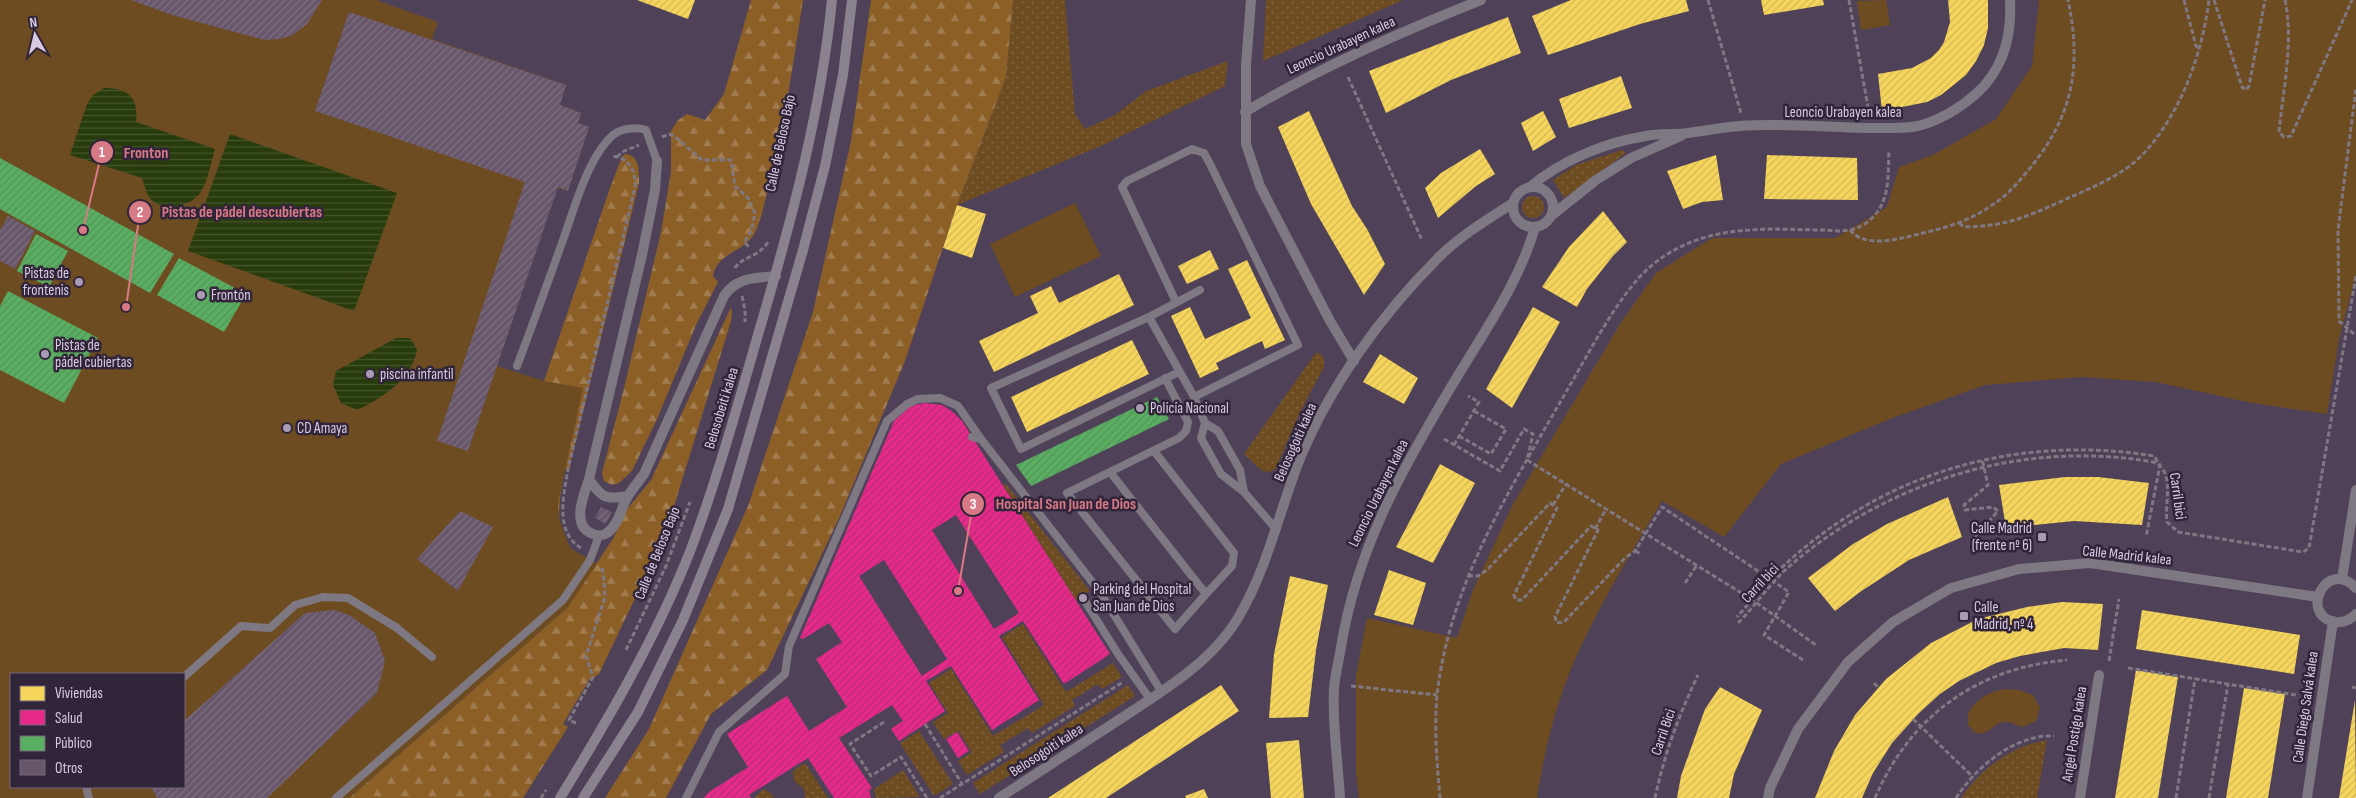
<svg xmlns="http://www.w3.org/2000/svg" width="2356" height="798" font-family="'Sofia Sans Condensed',sans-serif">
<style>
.grass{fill:url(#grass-dots)}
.forest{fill:url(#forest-firs)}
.green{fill:#6e4c21;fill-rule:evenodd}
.water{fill:url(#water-rules)}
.homes{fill:url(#homes-hatch)}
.health{fill:url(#health-hatch);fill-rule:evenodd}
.public{fill:url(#public-hatch)}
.building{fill:url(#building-hatch)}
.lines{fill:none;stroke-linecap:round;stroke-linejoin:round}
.path{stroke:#7f7883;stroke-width:3;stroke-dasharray:5 2.5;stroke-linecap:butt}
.service{stroke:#7e7882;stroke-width:8}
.minor{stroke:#7e7882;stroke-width:10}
.tertiary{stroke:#7e7882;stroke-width:10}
.secondary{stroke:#8a838f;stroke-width:10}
.poi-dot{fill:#a99bb4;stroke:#312539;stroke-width:2}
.labels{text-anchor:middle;stroke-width:5;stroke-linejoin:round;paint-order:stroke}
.street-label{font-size:15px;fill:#dacbe5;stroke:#312539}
.poi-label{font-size:15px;fill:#dacbe5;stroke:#312539;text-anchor:start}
.leader{fill:none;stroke:#d87a86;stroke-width:2}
.callout-dot{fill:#d87a86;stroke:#312539;stroke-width:2}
.mark-label{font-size:15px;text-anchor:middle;font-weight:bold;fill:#fff}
.callout-label{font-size:16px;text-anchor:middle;font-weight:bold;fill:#d87a86;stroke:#312539;stroke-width:5;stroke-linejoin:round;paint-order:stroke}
</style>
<defs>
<pattern id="grass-dots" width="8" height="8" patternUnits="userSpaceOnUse" patternTransform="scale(1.25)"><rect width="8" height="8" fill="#6e4c21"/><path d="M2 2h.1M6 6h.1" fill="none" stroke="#826441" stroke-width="1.8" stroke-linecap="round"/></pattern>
<pattern id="forest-firs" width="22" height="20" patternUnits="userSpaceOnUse" patternTransform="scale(1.25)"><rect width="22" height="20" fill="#8b5f26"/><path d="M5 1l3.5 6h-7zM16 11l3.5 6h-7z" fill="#a07c50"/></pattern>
<pattern id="water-rules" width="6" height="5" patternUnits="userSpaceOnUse" patternTransform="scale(1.25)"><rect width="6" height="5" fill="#273b0b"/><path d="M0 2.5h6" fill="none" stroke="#46562e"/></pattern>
<pattern id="homes-hatch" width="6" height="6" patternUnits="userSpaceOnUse" patternTransform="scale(1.25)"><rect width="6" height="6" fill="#f6d55c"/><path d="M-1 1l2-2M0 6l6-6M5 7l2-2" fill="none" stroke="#d2b757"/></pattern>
<pattern id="health-hatch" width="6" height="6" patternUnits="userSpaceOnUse" patternTransform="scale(1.25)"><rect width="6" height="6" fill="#e7298a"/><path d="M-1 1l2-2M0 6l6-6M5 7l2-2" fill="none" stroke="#b52f75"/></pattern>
<pattern id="public-hatch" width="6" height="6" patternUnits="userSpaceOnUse" patternTransform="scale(1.25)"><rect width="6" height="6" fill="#5aae61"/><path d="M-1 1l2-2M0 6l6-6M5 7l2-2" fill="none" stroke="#54925a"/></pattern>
<pattern id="building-hatch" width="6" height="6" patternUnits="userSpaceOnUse" patternTransform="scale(1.25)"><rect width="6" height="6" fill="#68576b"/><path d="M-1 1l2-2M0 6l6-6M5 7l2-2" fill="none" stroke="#7d6e80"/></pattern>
</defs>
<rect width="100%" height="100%" fill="#4f4258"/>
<path class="grass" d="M1013 0H1065L1075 114 1085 129 1115 115 1146 91 1228 61 1225 86 1101 146 957 205 1006 77Z
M1266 0H1403L1263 61Z
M1622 150 1626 153 1564 198 1553 180 1576 165Z
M1522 207a11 11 0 1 1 22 0a11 11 0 1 1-22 0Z
M1320 353 1324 359V367L1300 412 1276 468 1270 472 1262 471 1244 454 1315 354Z
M1006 484 1090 591 1076 600 1003 485Z
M1023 624 1066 692 1113 663 1122 677 1102 689 1098 684 1072 700 1075 706 1032 733 1028 728 1000 745 1004 752 967 775 958 761 972 752 958 731 944 739 933 722 948 713 929 683 951 669 993 736 1044 705 1002 637Z
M1128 685 1135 696 980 794 973 783Z
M919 731 953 784 934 796 900 743Z
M2047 740 2037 798H1961C1980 769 2012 746 2047 740Z
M805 763 828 798H805L804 789 794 781 793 771Z
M903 770 920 797 876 798 874 789Z
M764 789 773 795V798H754Z"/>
<path class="forest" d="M751 0H803C794 58 786 116 772 172 767 191 764 210 757 228 747 254 718 250 713 276L718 282 696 325 658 417 632 471 619 483 612 485 604 481 602 473 624 388 661 232 671 172V131L678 120 687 114 705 120 724 94Z
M871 0H1013L1006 77 957 205 905 361 840 516 767 670 711 714 666 798H605L649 729 748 506 813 312 851 141Z
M625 154C640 155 639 172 639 183L569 469H565C561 491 552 529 570 548 573 551 579 554 583 556L514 529 544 381 610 188 622 157Z
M731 307 732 312 731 321 672 513 657 552 599 674 589 680 563 724 568 727 523 798H349L567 608 614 537 628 508 651 480Z"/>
<path class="green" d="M0 0H376L438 22 432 39 566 85 560 105 581 113 578 123 589 127 568 191 557 188 497 366 544 381 583 388 558 503 559 519 570 548 597 564 567 608 349 798H0ZM11 674H184V787H11Z
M1886 0 1890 25 1861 30 1857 1Z
M2039 0H2356V276L2339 339 2327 414 2252 403 2156 382 2082 377 1985 385 1892 418 1781 464 1724 537 1662 501C1632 551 1601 602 1577 655 1557 699 1544 751 1537 798H1359L1356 772V675L1367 618 1457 638 1473 590 1513 504 1622 321 1656 273 1712 238H1835L1887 207 1899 167 1933 155 1996 119 2032 66Z
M1075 203 1101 256 1015 297 990 244Z
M2005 689 2019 690 2033 695 2040 708 2036 721 2023 727C2016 726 2011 721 2004 722 1991 724 1992 735 1975 733L1968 725V713C1978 698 1988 692 2005 689Z"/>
<path class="water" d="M104 88C128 88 139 98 136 122L215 149C211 162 208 182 200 193 189 208 161 213 149 197 146 192 144 184 142 178L70 155 87 104 93 95Z
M230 134 397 193 354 311 188 251Z
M396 338H410L417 349C413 379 382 398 357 410L341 403 333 385 336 371Z"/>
<path class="homes" d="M637 0H695L688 19Z
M1571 0H1686L1689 11 1640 24 1548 55 1532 16Z
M1761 0H1823L1824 5 1764 15Z
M1948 0H1988V28L1984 45 1976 61 1966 75 1941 95 1927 102 1882 111 1878 74 1912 68 1931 58 1939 50 1944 42 1950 22Z
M1508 17 1521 53 1451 80 1386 113 1369 71Z
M1621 76 1632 108 1569 128 1559 99Z
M1309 111 1352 206 1367 229 1385 264 1364 295 1311 204 1278 127Z
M1543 111 1556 137 1533 151 1521 123Z
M1480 149 1495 174 1476 186 1438 218 1425 188 1441 173Z
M1716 155 1723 200 1702 202 1683 209 1667 171Z
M1767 155 1857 158 1858 200 1764 199Z
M957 205 986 214 972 258 943 248Z
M1603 211 1627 242 1613 256 1587 289 1577 307 1542 287 1569 247Z
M1210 250 1219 269 1187 284 1178 266Z
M1247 260 1285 340 1265 349 1262 341 1216 363 1219 369 1200 378 1171 316 1190 307 1205 339 1251 318 1228 269Z
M1119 274 1134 305 994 372 979 341 1038 313 1030 296 1051 286 1059 303Z
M1533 307 1560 322 1512 408 1486 389Z
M1132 340 1149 374 1027 432 1011 397Z
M1380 354 1418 378 1404 404 1363 382Z
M1440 464 1475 483 1433 563 1396 547Z
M2065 477H2098L2149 483 2142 525 2074 521 2006 528 1999 485Z
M1948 497 1962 537 1909 560 1860 592 1835 611 1808 578 1853 544 1887 524Z
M1389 570 1426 583 1413 625 1374 615Z
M1290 576 1328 585 1316 650 1308 717 1269 718 1274 654Z
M2062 602 2103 604 2098 650 2064 648 2020 656 1996 663 1959 681 1940 694 1919 713 1892 743 1873 773 1862 798H1815L1834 751 1855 715 1886 679 1931 643 1978 619 2027 607Z
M2142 610 2300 635 2294 674 2136 649Z
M2136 670 2178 677 2158 798H2115Z
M1221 685 1239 711 1106 798H1048Z
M1720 687 1762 710 1734 774 1729 798H1677L1681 776 1705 709Z
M2244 688 2285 694 2268 798H2226Z
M2355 700 2356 798H2339Z
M1299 740 1304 798H1271L1266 743Z
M1204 789 1208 798H1186L1185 796Z"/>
<path class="health" d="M924 403 942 405 953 412 962 421 1110 654 1064 684 1023 621 999 636 1039 700 992 730 951 666 926 681 945 711 925 724 899 741 891 729 903 721 892 705 839 738 872 788 869 790 871 798H834L808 758 749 795 751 798H704L709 792 748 767 727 734 787 696 809 731 847 707 816 659 842 642 829 623 803 639 800 638 894 421 911 406ZM956 515 1019 613 994 629 932 530ZM884 560 947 659 922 676 859 576Z
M957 732 969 751 958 758 946 739Z"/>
<path class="public" d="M0 158 174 254 150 293 0 209Z
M36 234 68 251 49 287 17 271Z
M179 258 246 294 224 332 157 295Z
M8 291 98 338 64 403 0 370V306Z
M1157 397 1169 419 1031 486 1016 465Z"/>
<path class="building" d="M131 0H322L307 24 293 35 280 39 264 40 172 15Z
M349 12 566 85 560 105 581 113 578 123 589 127 568 191 558 187 468 451 437 441 525 182 315 111Z
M8 216 35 231 15 269 0 261V230Z
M601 507 612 512 606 524 595 518Z
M460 511 493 527 458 591 417 559Z
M334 610 349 615 375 633 385 661 377 693 267 798H157L151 787H184V721L305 613Z"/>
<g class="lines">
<path class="path" d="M1708 0 1741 113
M1849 0 1869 113
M2184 0 2196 46 2200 49
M2214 0 2242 87 2246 90 2249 86 2265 0
M2285 0C2294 42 2283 90 2279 132L2284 137 2291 136 2352 0
M1348 77 1422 240
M662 137 669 134 674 136 702 160H731L735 186 748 198 755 213 751 232 744 242 750 248
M617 157 622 152 639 145
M1959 223 1964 227C2006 226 2024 218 2062 201 2090 188 2123 176 2144 153 2182 111 2202 54 2209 0
M1850 230C1863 246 1889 241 1907 237 1935 230 1965 224 1989 207 2006 197 2018 183 2030 168 2073 116 2082 66 2068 0
M735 268C741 257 758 258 768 242
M742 296 745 310V322
M2354 334 2339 321 2338 230 2356 88
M1459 436 1491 454 1506 429 1474 411
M1444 439 1500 471 1524 429 1533 434 1527 460 1751 599 1816 645
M1454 445 1479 402 1468 396
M1553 505 1566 484
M1595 529 1606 509
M1974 546 1973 539 1998 511 1993 507 1965 510 1964 505 1988 485 1982 459
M581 548C554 532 564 494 568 469L635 187C636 170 629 157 611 156
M1635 551 1641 554
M1468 576H1478L1487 570 1550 503 1557 508 1514 595 1516 600H1522L1591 526 1598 530 1555 617 1557 623 1564 622 1625 558 1635 551 1662 507 1770 579 1737 617
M1685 583 1697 565
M1738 623C1754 607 1767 588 1783 572 1883 482 2021 439 2153 462 2176 471 2164 502 2167 522L2178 532 2303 552 2309 548 2356 276
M626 650 666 566 690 502
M1803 660 1764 635 1789 592 1770 579C1873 475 2012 433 2154 456L2160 465 2146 537
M2109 661 2119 599
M2128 668 2296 695
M1874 683 1879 688
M1351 686 1437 695
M2352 687 2356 688
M1913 719 1973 777
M884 722 850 744 871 776 901 757 927 798
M576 723 569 720 593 677 586 656 604 600 605 591 602 566
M925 724 962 784
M541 798 546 790
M940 798 1123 682
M1440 798C1437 764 1434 729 1437 695 1450 582 1511 488 1566 392 1588 355 1619 293 1651 266 1679 242 1714 232 1750 230 1774 228 1798 230 1822 230 1831 230 1840 232 1849 230 1860 229 1872 220 1878 211 1890 194 1888 170 1889 150
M1655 798C1664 755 1679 715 1698 675
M1875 798C1911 715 1977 668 2067 660
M1956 798C1976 767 2015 734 2054 736
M2176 798 2195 679
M2209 798 2228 684"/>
<path class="service" d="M1176 302 1122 187 1127 181 1192 149 1204 153 1210 164 1298 345 1194 397
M1149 317 1200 290
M517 366C533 324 548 282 563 240 574 209 588 157 613 135 621 128 637 127 646 130L657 161
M1179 372 1021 449 991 388 1149 317 1194 397 1205 423 1218 431 1240 470 1244 492
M1205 423 1201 438 1221 474 1244 492 1275 528
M972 437 981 439 1100 592 1161 691
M1154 451 1234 553 1232 566 1206 594
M1110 472 1206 594 1175 629 1067 493 1179 438 1186 431 1188 422 1165 378
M1083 598 1118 654 1150 699
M184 677 241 626 270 628 295 605 323 597 348 598 397 628 432 657
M86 787 89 798
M336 798 563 600 590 560 599 536
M686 798 719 732 785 674 789 646 887 421 907 404 918 399 940 398 958 406 981 439"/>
<path class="minor" d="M1251 0 1246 65V144L1260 186 1330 321 1354 361
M1245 112C1320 67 1400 32 1481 0
M657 161 655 190 642 255 589 479C584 495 570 526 593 534 597 536 603 536 607 533 619 525 621 507 628 496 633 488 639 481 644 474L724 296C737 277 755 278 776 276
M1530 187C1560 161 1606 142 1646 136 1660 133 1674 135 1688 133 1705 131 1723 127 1740 126 1781 123 1824 127 1865 128 1883 128 1901 129 1918 126 1941 120 1960 108 1977 93 2004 68 2012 35 2010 0
M1513 207a20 20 0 1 1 40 0a20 20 0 1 1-40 0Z
M1551 216 1596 180 1631 158 1681 136
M589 479C602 498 605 500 628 496
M2342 579 2356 490
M999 798C1036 774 1074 749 1111 725 1156 695 1210 665 1238 618 1266 571 1278 517 1297 466 1327 390 1380 316 1438 258 1460 236 1488 219 1513 203
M1340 798C1338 762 1332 724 1334 688 1335 675 1339 660 1341 647 1357 549 1401 471 1451 387 1481 336 1519 284 1535 227
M2080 798 2099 675
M2307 798 2333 621"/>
<path class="tertiary" d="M2356 588C2327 557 2298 615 2335 622 2344 623 2350 620 2356 614
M1768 798 1770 788 1798 729 1848 662 1893 622 1951 588 2019 569 2090 563 2318 597"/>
<path class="secondary" d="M560 798C609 718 657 636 691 549 719 474 740 397 762 321 793 215 821 110 832 0
M583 798 638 712 683 620 728 509 803 250 825 166 843 75 852 0"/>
</g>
<g class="poi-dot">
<circle cx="79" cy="282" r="5"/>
<circle cx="201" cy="295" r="5"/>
<circle cx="45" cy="354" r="5"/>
<circle cx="370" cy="374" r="5"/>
<circle cx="1140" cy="408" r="5"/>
<circle cx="287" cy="428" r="5"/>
<rect x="2037" y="532" width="10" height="10" rx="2.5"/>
<circle cx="1083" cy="598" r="5"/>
<rect x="1959" y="611" width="10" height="10" rx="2.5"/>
</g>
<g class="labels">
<g class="street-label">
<text transform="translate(1341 45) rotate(-25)" y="5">Leoncio Urabayen kalea</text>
<text x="1843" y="117">Leoncio Urabayen kalea</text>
<text transform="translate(780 143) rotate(-78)" y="5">Calle de Beloso Bajo</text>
<text transform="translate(721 408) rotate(-73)" y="5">Belosobeiti kalea</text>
<text transform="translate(1295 442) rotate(-66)" y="5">Belosogoiti kalea</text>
<text transform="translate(1378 493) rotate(-64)" y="5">Leoncio Urabayen kalea</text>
<text transform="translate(2178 496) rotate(82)" y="5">Carril bici</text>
<text transform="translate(657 553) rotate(-68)" y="5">Calle de Beloso Bajo</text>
<text transform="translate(2127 555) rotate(6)" y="5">Calle Madrid kalea</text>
<text transform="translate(1760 583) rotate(-47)" y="5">Carril bici</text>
<text transform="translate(2305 707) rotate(-82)" y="5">Calle Diego Salvá kalea</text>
<text transform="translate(1663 732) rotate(-71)" y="5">Carril Bici</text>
<text transform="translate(2074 734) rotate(-81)" y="5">Angel Postigo kalea</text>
<text transform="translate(1046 750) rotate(-33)" y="5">Belosogoiti kalea</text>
</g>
<g class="poi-label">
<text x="69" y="278" text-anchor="end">Pistas de<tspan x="69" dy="17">frontenis</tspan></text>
<text x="211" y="300">Frontón</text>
<text x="55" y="350">Pistas de<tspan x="55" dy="17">pádel cubiertas</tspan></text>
<text x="380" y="379">piscina infantil</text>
<text x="1150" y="413">Policía Nacional</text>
<text x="297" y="433">CD Amaya</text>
<text x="2032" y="533" text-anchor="end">Calle Madrid<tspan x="2032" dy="17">(frente nº 6)</tspan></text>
<text x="1093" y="594">Parking del Hospital<tspan x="1093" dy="17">San Juan de Dios</tspan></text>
<text x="1974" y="612">Calle<tspan x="1974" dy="17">Madrid, nº 4</tspan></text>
</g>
</g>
<path class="leader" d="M83 230L102 152M126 307L140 212M958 591L973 504"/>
<g class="callout-dot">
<circle cx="83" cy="230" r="5"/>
<circle cx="126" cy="307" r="5"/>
<circle cx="958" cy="591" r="5"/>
<circle cx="102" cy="152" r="12"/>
<circle cx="140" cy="212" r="12"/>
<circle cx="973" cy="504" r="12"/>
</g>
<g class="mark-label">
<text x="102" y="157">1</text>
<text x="140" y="217">2</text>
<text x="973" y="509">3</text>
</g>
<g class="callout-label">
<text x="146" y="158">Fronton</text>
<text x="242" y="217">Pistas de pádel descubiertas</text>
<text x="1066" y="509">Hospital San Juan de Dios</text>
</g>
<rect x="10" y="673" width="175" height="115" fill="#312539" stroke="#75677e"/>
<rect x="20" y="686" width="25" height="15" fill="#f6d55c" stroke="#75677e"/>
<text x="55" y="698" font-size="15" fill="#dacbe5">Viviendas</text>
<rect x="20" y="710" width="25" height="15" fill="#e7298a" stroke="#75677e"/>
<text x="55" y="723" font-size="15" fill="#dacbe5">Salud</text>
<rect x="20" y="736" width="25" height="15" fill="#5aae61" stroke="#75677e"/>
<text x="55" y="748" font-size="15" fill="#dacbe5">Público</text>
<rect x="20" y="760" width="25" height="15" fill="#68576b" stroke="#75677e"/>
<text x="55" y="773" font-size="15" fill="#dacbe5">Otros</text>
<g transform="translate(35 35) rotate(352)" stroke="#312539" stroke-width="4" paint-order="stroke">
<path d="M0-4L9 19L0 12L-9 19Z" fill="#dacbe5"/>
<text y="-8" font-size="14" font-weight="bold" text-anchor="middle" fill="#dacbe5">N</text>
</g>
</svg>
